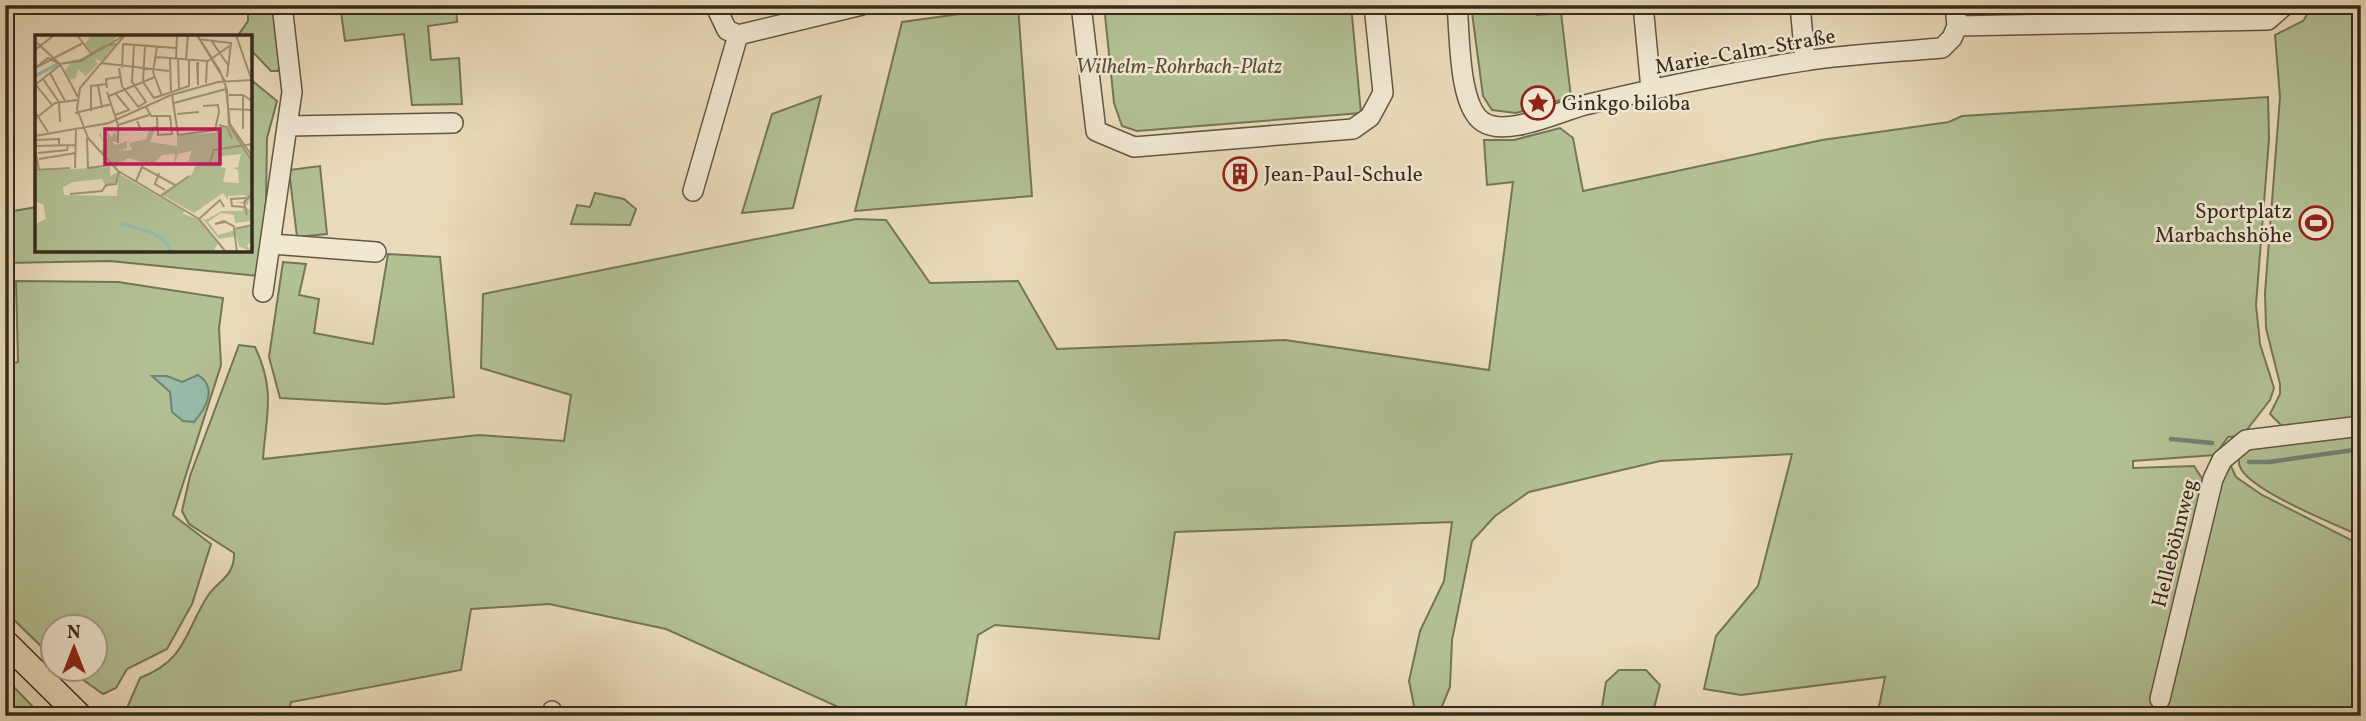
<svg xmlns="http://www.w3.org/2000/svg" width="2366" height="721" font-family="Vollkorn,serif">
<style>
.green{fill:#b2c194;stroke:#747658;stroke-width:2}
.water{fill:#98bcab;stroke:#718272;stroke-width:2}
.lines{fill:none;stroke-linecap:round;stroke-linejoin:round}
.stream{stroke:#718272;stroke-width:4.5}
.minor-casing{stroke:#635744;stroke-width:22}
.major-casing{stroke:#362b1d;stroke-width:27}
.minor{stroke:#f1e8d2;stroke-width:19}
.major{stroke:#eadbba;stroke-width:24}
.labels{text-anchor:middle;stroke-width:5;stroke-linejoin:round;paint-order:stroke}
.street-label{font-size:21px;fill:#362b1d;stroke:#f1e8d2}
.park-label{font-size:21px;font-style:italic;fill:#55503b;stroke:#f1e8d2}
.poi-label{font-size:21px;fill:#362b1d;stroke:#f1e8d2;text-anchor:start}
.inset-river{fill:none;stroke:#98bcab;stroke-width:3.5}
.inset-road{fill:none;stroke:#a2957b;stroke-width:2}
.view{fill:#c2185b;fill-opacity:0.15;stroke:#c2185b;stroke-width:3.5}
.inset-edge{fill:none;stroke:#362b1d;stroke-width:3.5}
</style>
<rect width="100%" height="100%" fill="#eadbba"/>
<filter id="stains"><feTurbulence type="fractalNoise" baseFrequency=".00286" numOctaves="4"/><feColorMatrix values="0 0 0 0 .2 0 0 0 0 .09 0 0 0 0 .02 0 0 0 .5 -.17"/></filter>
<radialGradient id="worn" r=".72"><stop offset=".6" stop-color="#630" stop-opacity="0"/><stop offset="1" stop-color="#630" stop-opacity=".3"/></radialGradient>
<path class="green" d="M248 5H274L283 61 278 71H271L250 49V37H241L239 34 248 21Z
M340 5H456L457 22 428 26 431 60 459 58 462 104 412 105 404 34 345 41Z
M1104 5H1351L1361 113 1137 131 1122 126 1114 103Z
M1471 5H1535L1537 15 1561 13 1571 97 1516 113 1492 110 1483 96Z
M2313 5H2361V422L2283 427 2270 414 2280 394V384L2266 328 2265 293 2280 97 2275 35 2303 21Z
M1018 6 1032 196 855 211 902 22Z
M250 79 277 101 267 138 266 202 258 276 110 261 5 263V160L13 211 37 207V250H250Z
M821 96 793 208 742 213 772 114Z
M2268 97 2269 139 2256 305 2260 344 2274 388 2270 400 2242 436 2228 437 2215 455 2133 461V468L2194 466 2205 483 2151 716H1877L1885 677 1741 695 1704 689 1716 636 1758 586 1792 454 1660 461 1529 492 1495 516 1472 541 1452 640 1450 687 1438 716H1416L1409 681 1420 631 1444 581 1452 522 1175 532 1159 639 995 625 978 635 964 716H858L666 629 549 604 471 609 461 670 291 702 288 716H136L127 708 140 678C186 660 184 634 207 597 217 581 235 577 234 553L189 524 182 511 190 476 239 345 255 347C276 391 266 415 263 459L479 435 564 441 571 395 481 368 483 294 856 219 886 220 930 283 1018 281 1057 349 1285 340 1489 370 1513 182 1487 185 1484 140H1514L1560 128 1573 138 1583 191 1822 140 1949 122 1962 116Z
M320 166 327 234 297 237 289 170Z
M595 193 624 199 636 209 630 225 571 224 577 205 590 207Z
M388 254 440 257 454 397 386 404 280 398 269 357 283 262 306 264 299 295 319 299 314 333 373 344Z
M16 281 118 282 223 298 219 328 221 365 173 515 211 544 192 604 167 649 127 669 116 688 103 694 68 669 94 668V626H52V657L5 611V365L18 362Z
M2361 431V536C2334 524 2254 492 2241 469 2238 464 2238 459 2239 453L2249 446Z
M2229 462 2236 477 2262 495 2361 545V716H2162L2214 490Z
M1619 670H1646L1660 685 1652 716H1608L1602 707 1606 682Z
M5 680 8 681 42 716H20L7 698Z"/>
<path class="water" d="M198 375C218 388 206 408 194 422L183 421 172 412 170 392 152 376H167L182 382Z"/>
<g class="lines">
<path class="stream" d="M2171 439 2212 443
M2249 462H2269L2361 449"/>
<defs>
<path id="minor" d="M715 5 727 30 738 35 862 5
M1081 5 1096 131 1134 147 1353 129 1370 117 1383 93 1374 5
M1457 5C1460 34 1458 106 1483 122 1508 138 1561 110 1589 104 1660 87 1732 72 1804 61 1849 54 1896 52 1942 48L1952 38 1957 26 2268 20 2285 5
M1643 5 1651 89
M1800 5 1805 60
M1955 5 1957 26
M288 126 453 123
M693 191 738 35
M272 244 376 252
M263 292 292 92 282 5
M2160 699 2213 479 2222 460 2246 440 2361 426
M550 716 552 711"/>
<path id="major" d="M5 642 80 716"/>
</defs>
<use href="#minor" class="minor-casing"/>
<use href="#major" class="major-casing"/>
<use href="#minor" class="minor"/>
<use href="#major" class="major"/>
</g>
<defs>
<symbol id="sight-ring" viewBox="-11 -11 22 22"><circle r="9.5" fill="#f1e8d2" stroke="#8f2418" stroke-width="1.5"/><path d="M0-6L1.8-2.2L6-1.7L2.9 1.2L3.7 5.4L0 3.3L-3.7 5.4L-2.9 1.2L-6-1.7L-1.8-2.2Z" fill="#8f2418"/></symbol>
<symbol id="building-ring" viewBox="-11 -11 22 22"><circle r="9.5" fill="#f1e8d2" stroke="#8f2418" stroke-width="1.5"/><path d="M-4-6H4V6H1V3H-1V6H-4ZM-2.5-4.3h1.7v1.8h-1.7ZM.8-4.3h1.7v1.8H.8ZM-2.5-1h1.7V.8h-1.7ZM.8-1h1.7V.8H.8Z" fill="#8f2418"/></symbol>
<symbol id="stadium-ring" viewBox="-11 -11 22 22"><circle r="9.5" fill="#f1e8d2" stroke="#8f2418" stroke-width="1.5"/><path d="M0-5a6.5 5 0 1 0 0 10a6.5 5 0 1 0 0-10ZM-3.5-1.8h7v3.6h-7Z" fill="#8f2418"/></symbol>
</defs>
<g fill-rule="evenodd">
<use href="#sight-ring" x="1519" y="84" width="38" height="38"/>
<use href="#building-ring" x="1221" y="155" width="38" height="38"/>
<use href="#stadium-ring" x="2297" y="204" width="38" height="38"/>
</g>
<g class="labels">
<g class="street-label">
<text transform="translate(1745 51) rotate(-10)" y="7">Marie-Calm-Straße</text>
<text transform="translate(2174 543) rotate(-76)" y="7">Helleböhnweg</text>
</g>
<g class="park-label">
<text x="1179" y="73">Wilhelm-Rohrbach-Platz</text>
</g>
<g class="poi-label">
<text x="1562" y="110">Ginkgo biloba</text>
<text x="1264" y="181">Jean-Paul-Schule</text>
<text x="2292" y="218" text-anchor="end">Sportplatz<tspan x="2292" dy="24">Marbachshöhe</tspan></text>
</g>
</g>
<g transform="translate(35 35)">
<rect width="217" height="217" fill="#eadbba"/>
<path d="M56 0 76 2 82 0 77 9 57 19 50 9ZM70 11H79L66 26 60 24 63 29 51 41 43 34 41 43 35 45 30 36 34 30ZM192 85 217 128 215 170 213 165V170L200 167H210V160L193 161V165L188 158 159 178 125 159 157 139 162 127H153L157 116 143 119 139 131 140 119 127 120 117 130 93 123 81 132 65 117 71 111 64 100 66 98 67 104 73 103 72 96 77 103 79 96 81 102 82 96 83 107H77L81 110 92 106V113L83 116 97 115 94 108 111 104 114 95 120 94 115 107 142 111V100L180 98 185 90 193 91ZM206 119 203 132 198 133 203 135 204 148 188 147 191 133 186 132 187 121ZM75 132V141L83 137 81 147 71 152 67 144 38 147 28 152 29 160 82 161 84 139 149 176 148 179 163 184 183 208 178 217H0V189L11 184 8 169 0 167V136ZM208 172 217 175V186L200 188 199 180 186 178 173 187 183 200 217 190V206L212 210 216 217 204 211 201 201 184 204 166 182 170 185 187 176H207Z" fill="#b2c194" fill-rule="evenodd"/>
<path class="inset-river" d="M0 41 23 29M85 188 116 197 131 207 136 217"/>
<path class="inset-road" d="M42 0 57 20M90 0 45 53 42 74 53 103 83 136 164 184 191 217M162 0 190 46M162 0 185 36 192 55 194 90 217 126M201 0 217 46M163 4 196 8 192 42M176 5 193 30M0 6 25 29 43 62M88 9 141 13M99 10 97 47 111 67 103 72M110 11 108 47 119 63 154 51V25M122 12 118 37 127 61M0 15 18 1M121 22 173 26 196 10M135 24 136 57M141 24 142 0M143 24 144 54M151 25 153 0M162 25 163 50V25M66 28 134 36M25 29 46 25 69 11 81 9M0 33 48 8M0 33 13 23 25 29 46 26 90 0M84 33 87 51 105 74M87 33 88 9M15 38 30 66M8 44 24 67 25 87M190 46 195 89 217 121M171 48 172 26M0 50 25 30M1 50 17 70M63 50 67 73M72 53 71 44 85 42M72 57 83 90V108M137 60 143 100 180 95 184 77M194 60H208L217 66M208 60V94M74 61 120 42M139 68 191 54M168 71 183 70 184 77M111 72 116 81H135L137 99 123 100 122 82M194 74 217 75M56 76V51L72 49M0 77 13 97M40 78 77 69M142 79 164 77M80 80 94 75 81 59M0 84 20 68 42 65M102 86 106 95 123 92M83 90 114 80M184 90 192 92 197 104M0 101 74 88 136 60 183 47 217 45M52 103 53 133 76 130M0 105 24 104V111M0 111 41 110M0 114 4 135M3 118 32 115 33 110M4 124 41 118M175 127 179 115 217 109M40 133 41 95M0 135 35 133M124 138 120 149 130 155M101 146 107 132 140 150M35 159 67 156 71 150 81 149 84 137M126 161 154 141M209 172 197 171 196 164 211 163M212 180 209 167 217 159M164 184 185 165 189 172M190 187 180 189 189 186 200 192M202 217 199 194 217 190"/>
<path class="view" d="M70 94H185V129H70Z"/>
<rect width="217" height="217" class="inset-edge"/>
</g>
<rect width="2366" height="721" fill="none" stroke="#eadbba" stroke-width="28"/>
<rect x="7" y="7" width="2352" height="707" fill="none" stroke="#362b1d" stroke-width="3.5"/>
<rect x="14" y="14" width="2338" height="693" fill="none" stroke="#362b1d" stroke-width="2"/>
<g transform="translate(74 648)"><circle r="33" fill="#f1e8d2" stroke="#a69c8a" stroke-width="2"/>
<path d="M0-5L12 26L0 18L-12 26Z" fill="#8f2418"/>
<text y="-10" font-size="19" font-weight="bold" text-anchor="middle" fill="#362b1d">N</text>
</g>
<rect width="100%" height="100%" filter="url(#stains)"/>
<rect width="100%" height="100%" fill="url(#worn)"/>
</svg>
